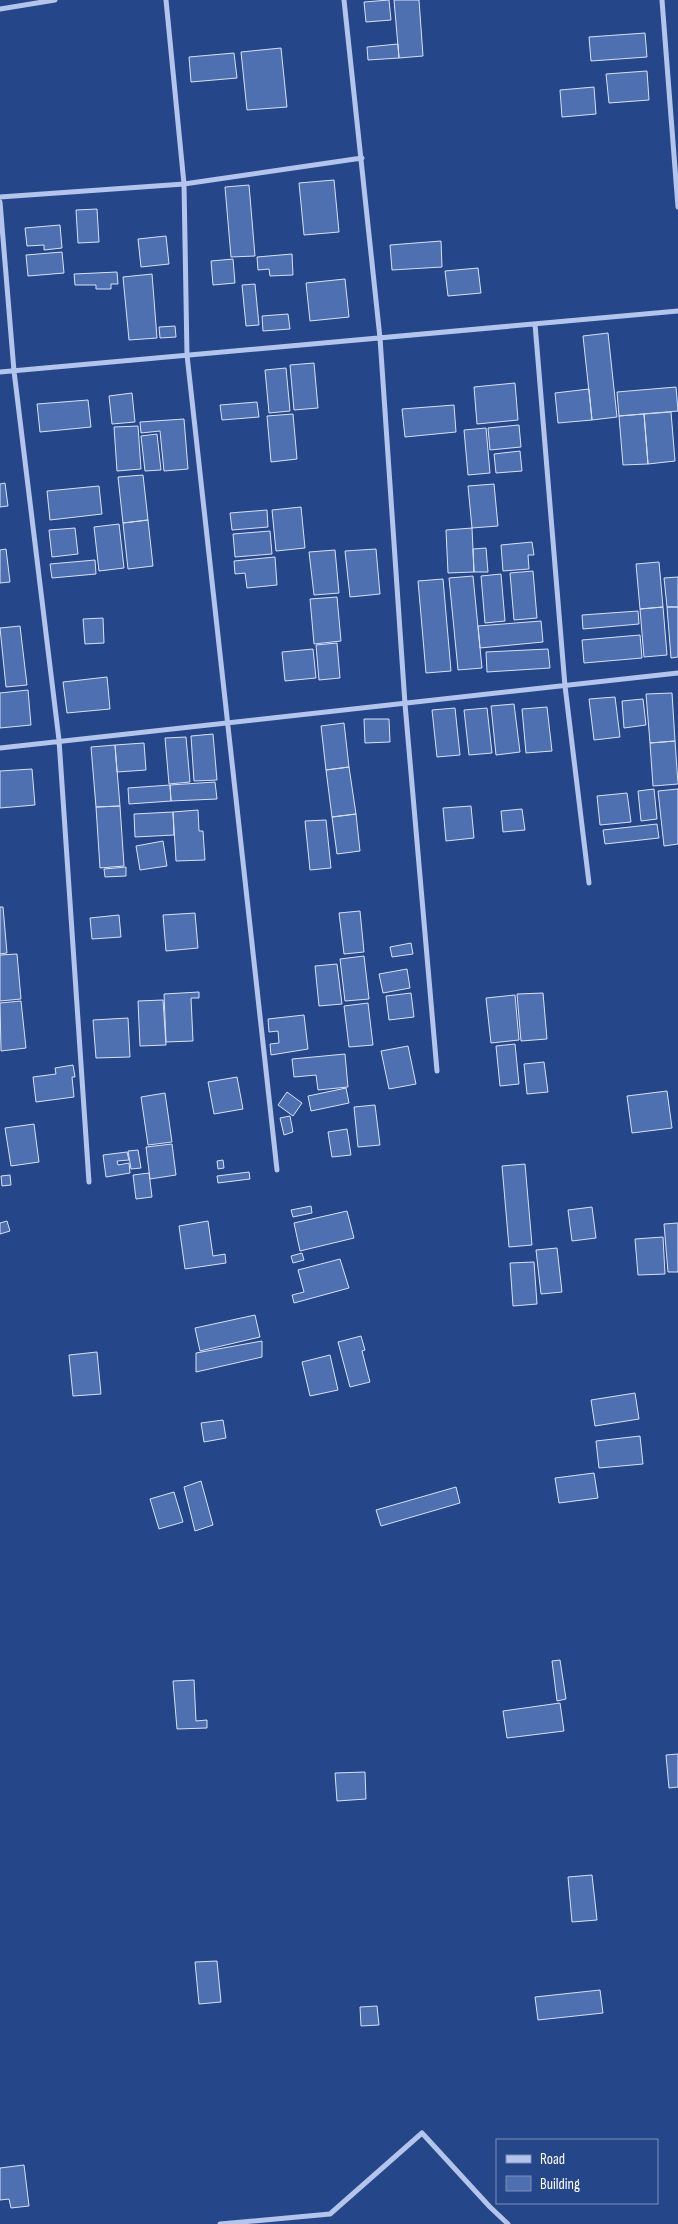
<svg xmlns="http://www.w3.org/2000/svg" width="678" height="2224" font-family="'Sofia Sans Condensed',sans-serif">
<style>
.building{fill:#4e70b1;stroke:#d7e2f7}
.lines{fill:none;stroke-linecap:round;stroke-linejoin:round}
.minor{stroke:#b3c5ea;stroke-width:5}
</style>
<rect width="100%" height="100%" fill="#26468a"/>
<path class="building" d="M389 0 391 20 366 22 364 2Z
M394 0H419L423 56 399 58Z
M645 33 647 57 591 61 589 37Z
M398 44 399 58 368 60 367 47Z
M281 48 287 107 247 110 241 52Z
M234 53 237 78 191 82 189 57Z
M647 71 649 100 609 103 606 74Z
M594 87 596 114 562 117 560 90Z
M334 180 339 232 304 235 299 183Z
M249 185 255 256 231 257 225 187Z
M97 209 99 242 78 243 76 210Z
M60 225 62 248 44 250V245L27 246 25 228Z
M166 236 169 264 141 267 138 239Z
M441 241 442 267 392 270 390 245Z
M62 252 64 273 28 276 26 255Z
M292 254 293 275 270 276 269 269 258 270 257 257Z
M233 259 235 283 213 285 211 261Z
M478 268 481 293 448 296 445 271Z
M117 272 118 284H111V289H96V285H75L74 274Z
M152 274 157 338 129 340 123 277Z
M345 279 349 317 310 321 306 283Z
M255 284 259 325 246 326 242 285Z
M288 314 290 329 263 331 262 316Z
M175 326 176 337 160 338 159 327Z
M608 333 617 417 592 420 583 336Z
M314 363 318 408 294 410 290 365Z
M286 368 290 411 269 413 265 370Z
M515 383 518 420 477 424 474 387Z
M676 387 678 411 619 416 617 392Z
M589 389 592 420 558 423 555 393Z
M132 393 135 422 112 424 109 396Z
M88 400 91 427 40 432 37 404Z
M257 402 259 417 222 420 220 405Z
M454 405 456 432 405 437 402 409Z
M671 412 675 461 648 464 644 414Z
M293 414 297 459 271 462 267 416Z
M644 414 648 464 623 465 619 416Z
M184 419 188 469 164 471 160 431 141 433 140 422Z
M519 425 521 447 490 450 488 428Z
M138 426 141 469 117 471 114 427Z
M486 428 490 473 468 475 464 430Z
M157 434 161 470 145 471 141 436Z
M520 451 522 471 496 473 494 454Z
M143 475 148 520 123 523 118 477Z
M5 483 8 506 0 507V484Z
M494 484 498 526 472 528 468 486Z
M99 486 102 514 50 520 47 491Z
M301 507 305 548 276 551 272 510Z
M267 510 268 527 232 530 230 513Z
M148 520 153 566 128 569 123 523Z
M119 524 124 568 99 571 94 527Z
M75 528 78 554 52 557 49 530Z
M472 528 474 572 448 573 446 530Z
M270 531 272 554 235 557 233 534Z
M532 542 534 555H528L529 569 503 571 501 545Z
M486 548 488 572H474L473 549Z
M6 549 10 582 0 583V550Z
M376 549 380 594 350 597 345 551Z
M335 550 339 593 314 595 309 552Z
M275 557 277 585 247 588 245 573 235 574 234 561Z
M95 560 96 574 52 578 50 564Z
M659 562 663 607 640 609 636 564Z
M533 571 537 618 514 620 510 573Z
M501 574 505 621 485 623 481 576Z
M473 576 482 668 458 670 449 578Z
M678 577V607H667L664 578Z
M443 579 451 671 426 673 418 581Z
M337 597 341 641 314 644 310 599Z
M663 607 667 655 644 657 640 609Z
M667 607H678V657L671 658Z
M638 611 639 624 583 629 582 615Z
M103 618 104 643 85 644 83 619Z
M541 621 543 642 480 648 478 626Z
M20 626 27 685 6 687 0 628Z
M640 635 642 658 584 663 582 640Z
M337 643 340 678 319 680 316 645Z
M313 649 316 678 285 681 282 652Z
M548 649 550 668 487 672 486 652Z
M107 677 110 709 67 713 63 682Z
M28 690 31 725 0 728V693Z
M672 693 675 741 650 743 646 694Z
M615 697 620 737 594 740 589 699Z
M643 699 646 725 624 728 622 701Z
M514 704 520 752 496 755 491 706Z
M547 707 552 751 526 753 522 709Z
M455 708 460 755 437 757 432 710Z
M487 708 492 753 469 755 464 710Z
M364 719H389L390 742 365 743Z
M344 723 349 767 326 770 321 726Z
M213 734 217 780 194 781 191 736Z
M186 737 190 782 169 784 165 738Z
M675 741 678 784 653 786 650 743Z
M144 743 146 770 117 772 115 745Z
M115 745 120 806 96 807 91 747Z
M349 767 356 814 332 817 326 770Z
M32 769 35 805 0 808V771Z
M215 782 217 799 171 801 170 785Z
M170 785 171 801 129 804 128 788Z
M654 789 657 819 641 821 638 791Z
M678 789V844L664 846 658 791Z
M627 793 631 822 600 825 597 796Z
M120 806 124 866 100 868 96 807Z
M471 806 474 838 446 841 443 808Z
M522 809 525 830 503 832 501 811Z
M198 810 199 831H203L205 860 176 861 173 812Z
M173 812 174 835 135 837 134 814Z
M356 814 360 851 337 854 332 817Z
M326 820 331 868 310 870 305 821Z
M657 824 659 838 605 844 603 830Z
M163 841 167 866 140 870 136 846Z
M126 867V876L105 877 104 869Z
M0 907H3L7 953 0 954Z
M360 911 364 952 344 954 339 913Z
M195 913 198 948 166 951 163 915Z
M119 915 121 937 92 939 90 918Z
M411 943 413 954 392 957 390 947Z
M17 954 21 999 0 1001V955Z
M364 956 369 999 345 1001 340 959Z
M337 964 342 1004 319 1006 315 966Z
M407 969 410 988 383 993 379 974Z
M199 992V998H191L193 1041 166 1042 164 994Z
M411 993 414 1017 389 1020 386 996Z
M543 993 547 1039 521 1041 517 994Z
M515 995 519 1040 491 1043 486 998Z
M163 1000 166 1045 140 1046 138 1001Z
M21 1001 26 1048 1 1051 0 1003Z
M368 1003 373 1045 349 1047 344 1006Z
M304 1015 308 1049 271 1055 270 1044 279 1043 278 1031 269 1032 268 1019Z
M128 1018 130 1057 96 1058 93 1020Z
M515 1044 519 1084 500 1086 496 1046Z
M408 1046 416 1084 389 1089 381 1051Z
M345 1054 348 1087 318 1090 316 1075 294 1077 292 1059Z
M544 1062 548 1092 527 1094 524 1064Z
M73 1065 75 1077H72L74 1097 36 1102 33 1077 56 1074 55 1068Z
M237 1077 243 1109 214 1114 208 1082Z
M346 1088 349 1103 311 1111 308 1096Z
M667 1091 672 1128 632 1133 627 1096Z
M287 1092 302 1103 293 1116 278 1105Z
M165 1093 172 1142 148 1145 141 1097Z
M375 1105 380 1145 358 1147 354 1107Z
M290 1116 293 1132 284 1135 280 1118Z
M34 1124 39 1162 11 1166 5 1128Z
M347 1129 351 1155 332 1157 328 1132Z
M172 1144 176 1175 150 1179 146 1147Z
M138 1150 141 1168 131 1169 128 1151Z
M127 1152 129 1160 117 1161 118 1165 129 1163 130 1173 106 1177 103 1155Z
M223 1160 224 1168 218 1169 217 1161Z
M525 1164 532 1245 509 1247 502 1166Z
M249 1172 250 1179 218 1183 217 1176Z
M149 1173 152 1197 136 1199 133 1175Z
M10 1175 11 1185 2 1186 1 1176Z
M311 1206 312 1213 293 1217 291 1210Z
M592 1207 596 1238 572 1241 568 1210Z
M347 1211 354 1238 300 1251 294 1223Z
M7 1221 10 1231 0 1234V1223Z
M208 1221 213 1256 225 1254 226 1263 185 1269 179 1226Z
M678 1223V1272H668L664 1224Z
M663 1237 665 1274 638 1275 635 1239Z
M557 1248 562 1292 541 1294 536 1250Z
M302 1253 304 1260 293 1263 291 1256Z
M340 1259 349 1288 294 1303 292 1295 304 1292 298 1270Z
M534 1262 537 1304 513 1306 510 1263Z
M255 1315 260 1337 200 1351 195 1328Z
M361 1336 365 1350 362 1351 370 1382 350 1387 338 1342Z
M262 1341V1357L196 1372V1353Z
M97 1352 101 1394 73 1396 69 1355Z
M330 1355 338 1390 310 1396 302 1362Z
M635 1393 639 1419 595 1426 591 1400Z
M223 1420 226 1438 204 1442 201 1423Z
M640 1436 643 1464 599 1468 596 1441Z
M594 1473 598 1498 559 1503 555 1478Z
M201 1481 213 1525 195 1531 184 1487Z
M456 1487 460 1503 381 1526 376 1510Z
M174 1492 183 1522 159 1529 150 1499Z
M560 1660 566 1699 557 1701 552 1661Z
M194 1680 196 1721 207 1720V1728L177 1729 173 1681Z
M560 1703 564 1731 507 1738 503 1711Z
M678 1754V1787L669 1788 666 1755Z
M365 1772 366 1799 337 1801 335 1773Z
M592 1875 597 1920 572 1922 568 1877Z
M217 1961 221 2002 199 2004 195 1962Z
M600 1990 603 2013 538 2020 535 1997Z
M377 2006 379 2025 361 2026 360 2007Z
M24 2165 29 2206 11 2208 9 2199 0 2200V2168Z"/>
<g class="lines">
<path class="minor" d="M166 0 184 184 187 355 277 1170
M344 0 380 338 405 704 437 1071
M662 0 678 207
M0 9 55 0
M0 197 184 184 362 158
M0 202 14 371 59 740 89 1182
M535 324 565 686 589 883
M0 372 678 311
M0 748 678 673
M220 2224 330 2214 422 2133 490 2207 508 2224"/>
</g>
<rect x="496" y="2139" width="162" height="65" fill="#26468a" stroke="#7d90b9"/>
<rect x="506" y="2155" width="25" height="8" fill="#b3c5ea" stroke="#7d90b9"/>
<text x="540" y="2164" font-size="15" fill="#ffffff">Road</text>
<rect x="506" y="2176" width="25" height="15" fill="#4e70b1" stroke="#7d90b9"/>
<text x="540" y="2189" font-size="15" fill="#ffffff">Building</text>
</svg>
